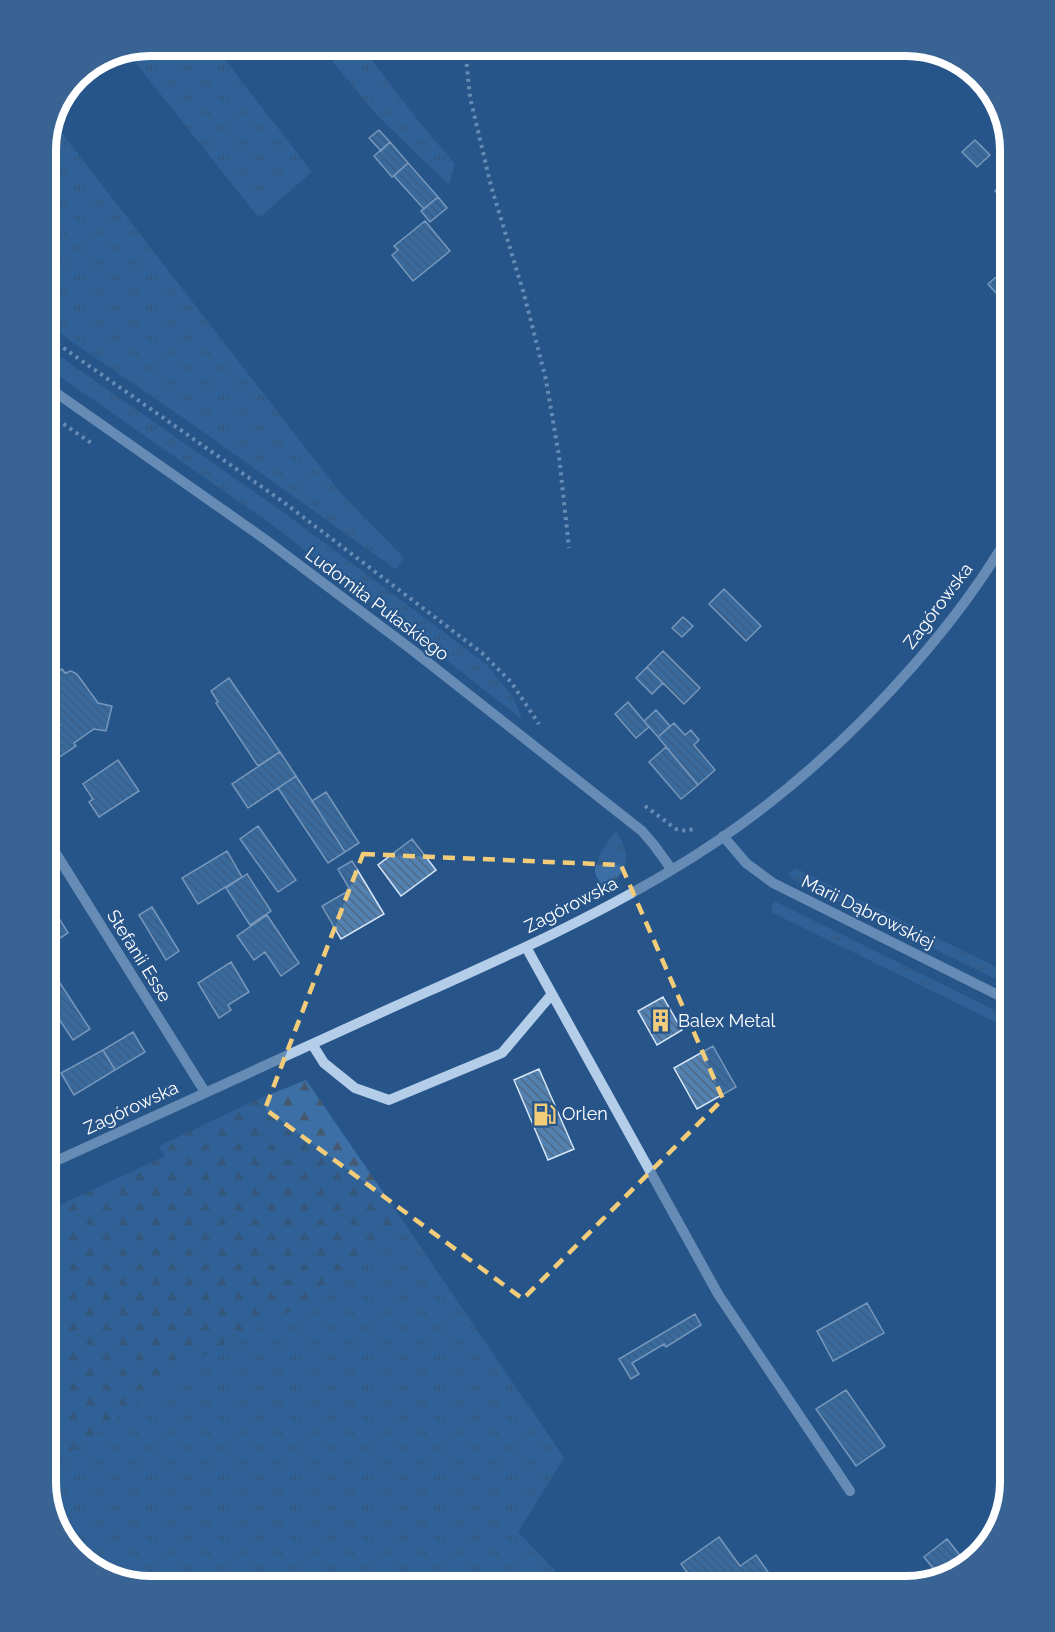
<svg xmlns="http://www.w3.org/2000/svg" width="1055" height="1632" font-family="Raleway,sans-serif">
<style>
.grass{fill:url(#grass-tufts)}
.forest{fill:url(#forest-firs)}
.building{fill:url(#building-back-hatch);stroke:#d8e7f7;stroke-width:1.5}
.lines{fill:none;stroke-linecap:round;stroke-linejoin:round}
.path{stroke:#b4cee9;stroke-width:4;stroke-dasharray:3 4.5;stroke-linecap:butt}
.minor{stroke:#b4cee9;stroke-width:10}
.marked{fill:none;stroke:#f2cc79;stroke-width:4.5;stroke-dasharray:12 8;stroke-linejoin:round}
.labels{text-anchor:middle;stroke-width:4.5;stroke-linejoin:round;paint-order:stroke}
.street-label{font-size:18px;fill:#fff;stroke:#27558a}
.poi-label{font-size:18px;fill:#fff;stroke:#27558a;text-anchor:start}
.rim{fill:none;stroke:#fff;stroke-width:8}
</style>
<defs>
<pattern id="grass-tufts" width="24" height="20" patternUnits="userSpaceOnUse" patternTransform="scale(1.5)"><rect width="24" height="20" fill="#3b6fa6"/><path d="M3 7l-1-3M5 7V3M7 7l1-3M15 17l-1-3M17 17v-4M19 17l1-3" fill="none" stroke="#455a70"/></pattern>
<pattern id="forest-firs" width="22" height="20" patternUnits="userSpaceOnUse" patternTransform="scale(1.5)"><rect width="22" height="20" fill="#3b6fa6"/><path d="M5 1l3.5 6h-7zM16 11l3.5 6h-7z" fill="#455a70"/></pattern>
<pattern id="building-back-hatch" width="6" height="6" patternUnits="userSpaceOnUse" patternTransform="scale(1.5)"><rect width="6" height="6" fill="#5381b2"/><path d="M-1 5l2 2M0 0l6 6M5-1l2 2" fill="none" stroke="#506984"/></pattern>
</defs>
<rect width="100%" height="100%" fill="#27558a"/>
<path class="grass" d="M364 50 424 128 455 164 449 185 376 114 324 51Z
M219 52 312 172 259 218 128 53Z
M54 123 338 490 404 558 395 569 205 433 45 323V143Z
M45 346 283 512 486 664 513 697 522 719 271 524 45 366Z
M616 830C620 838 624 845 626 853 629 866 616 883 605 889 602 884 595 877 595 871 595 861 609 838 616 830Z
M797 869 1010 974V986L791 878 788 873Z
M774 901 1010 1018V1029L773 913 771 909Z
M401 1218 564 1458 518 1532 571 1587H143L92 1570 56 1529 45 1482V1471L191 1363 328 1292Z"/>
<path class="forest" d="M306 1080 401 1218 328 1292 191 1363 45 1471V1212L165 1156 159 1146 256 1100Z"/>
<path class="building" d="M379 130 390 142 381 151 369 138Z
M975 140 990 155 977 167 962 152Z
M390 142 408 163 392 177 374 156Z
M408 163 438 197 424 209 394 176Z
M1009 178H1010V207L995 191Z
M438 197 447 208 430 222 421 211Z
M425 221 450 251 413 281 392 255 398 250 394 246Z
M1010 265V309L988 284Z
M724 589 761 626 746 641 709 604Z
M683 617 693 626 682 637 672 628Z
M663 651 700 688 684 704 647 667Z
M647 667 663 683 652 694 636 678Z
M62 669 65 673 71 671 77 674 98 703 112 706 106 731 94 729 74 743 76 746 58 758 45 739V735L60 725 54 716 49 719 45 714V680Z
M229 678 280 752 258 766 216 703 218 702 211 691Z
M628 702 649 727 636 738 615 714Z
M656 710 670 726 658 737 644 721Z
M674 723 685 735 691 730 699 740 694 745 715 770 698 785 658 737Z
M666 747 698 785 681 799 649 762Z
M280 752 296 776 248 808 232 784Z
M118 760 139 791 99 817 89 802 93 799 83 784Z
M296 776 345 852 328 863 278 788Z
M326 792 359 843 345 852 312 801Z
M258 826 296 880 278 892 240 839Z
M412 839 436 870 401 896 378 865Z
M227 851 242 877 198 904 182 878Z
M352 861 384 914 341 939 322 906 350 890 338 869Z
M247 874 271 911 250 925 226 888Z
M51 905 68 933 45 948V909Z
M152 907 179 951 166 960 139 915Z
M267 915 299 963 281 976 265 952 254 960 237 936Z
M231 962 249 992 228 1005 231 1010 219 1018 198 983Z
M56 977 90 1029 73 1040 45 998V984Z
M663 997 682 1030 657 1045 638 1011Z
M133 1032 145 1052 115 1070 103 1050Z
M713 1046 736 1087 697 1109 674 1068Z
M103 1050 115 1070 74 1095 61 1073Z
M539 1069 574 1149 548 1160 514 1080Z
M867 1303 884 1333 833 1361 817 1331Z
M695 1314 701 1325 666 1347 664 1344 632 1363 639 1374 631 1379 619 1359Z
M846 1390 885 1446 856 1466 816 1409Z
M719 1537 740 1566 756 1555 773 1579 762 1587H698L681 1564Z
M947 1539 966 1563 952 1576 941 1578 924 1557Z
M876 1575 885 1587H859Z"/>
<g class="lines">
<path class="path" d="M465 49 470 97 491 186 524 294 546 380 559 456 569 548
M45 335 282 501 482 653 511 682 539 724
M45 411 94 445
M645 806 676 829 687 831 696 828"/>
<path class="minor" d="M45 385 266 540 411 649 642 831 654 845 672 870
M45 836 205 1092
M723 836 746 863 773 883 1010 1001
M526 947 718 1294 850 1491
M312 1044 324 1063 355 1088 389 1100 502 1053 552 994
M45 1166C156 1115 267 1064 378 1014 477 969 577 927 670 871 761 817 843 746 913 666 949 625 983 580 1010 533"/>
</g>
<path d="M0 0H1055V1632H0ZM363 854 621 865 723 1099 523 1299 265 1109Z" fill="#27558a" fill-opacity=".55" fill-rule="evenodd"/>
<path class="marked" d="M363 854 621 865 723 1099 523 1299 265 1109Z"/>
<defs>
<symbol id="building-bare" viewBox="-9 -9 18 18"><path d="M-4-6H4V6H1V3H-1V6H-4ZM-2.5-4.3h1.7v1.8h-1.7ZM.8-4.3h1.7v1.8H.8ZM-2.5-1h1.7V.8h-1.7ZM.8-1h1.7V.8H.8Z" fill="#f2cc79" stroke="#27558a" stroke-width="2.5" paint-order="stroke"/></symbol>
<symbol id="fuel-bare" viewBox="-9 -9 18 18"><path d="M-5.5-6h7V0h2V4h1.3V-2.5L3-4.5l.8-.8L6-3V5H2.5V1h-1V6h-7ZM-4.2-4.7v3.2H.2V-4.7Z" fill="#f2cc79" stroke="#27558a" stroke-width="2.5" paint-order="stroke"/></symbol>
</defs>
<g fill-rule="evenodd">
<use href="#building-bare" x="644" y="1004" width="33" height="33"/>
<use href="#fuel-bare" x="528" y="1098" width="33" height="33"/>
</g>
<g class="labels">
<g class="street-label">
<text transform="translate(377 604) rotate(37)" y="6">Ludomiła Pułaskiego</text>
<text transform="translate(938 606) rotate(-53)" y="6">Zagórowska</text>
<text transform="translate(571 905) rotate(-27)" y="6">Zagórowska</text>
<text transform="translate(868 912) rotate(26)" y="6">Marii Dąbrowskiej</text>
<text transform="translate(139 956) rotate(58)" y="6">Stefanii Esse</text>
<text transform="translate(131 1108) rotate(-25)" y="6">Zagórowska</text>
</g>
<g class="poi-label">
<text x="678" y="1027">Balex Metal</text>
<text x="562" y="1120">Orlen</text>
</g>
</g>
<path d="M0 0H1055V1632H0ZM150 56H906A94 94 0 0 1 1000 150V1482A94 94 0 0 1 906 1576H150A94 94 0 0 1 56 1482V150A94 94 0 0 1 150 56Z" fill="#386393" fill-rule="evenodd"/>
<path class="rim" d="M150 56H906A94 94 0 0 1 1000 150V1482A94 94 0 0 1 906 1576H150A94 94 0 0 1 56 1482V150A94 94 0 0 1 150 56Z"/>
</svg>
